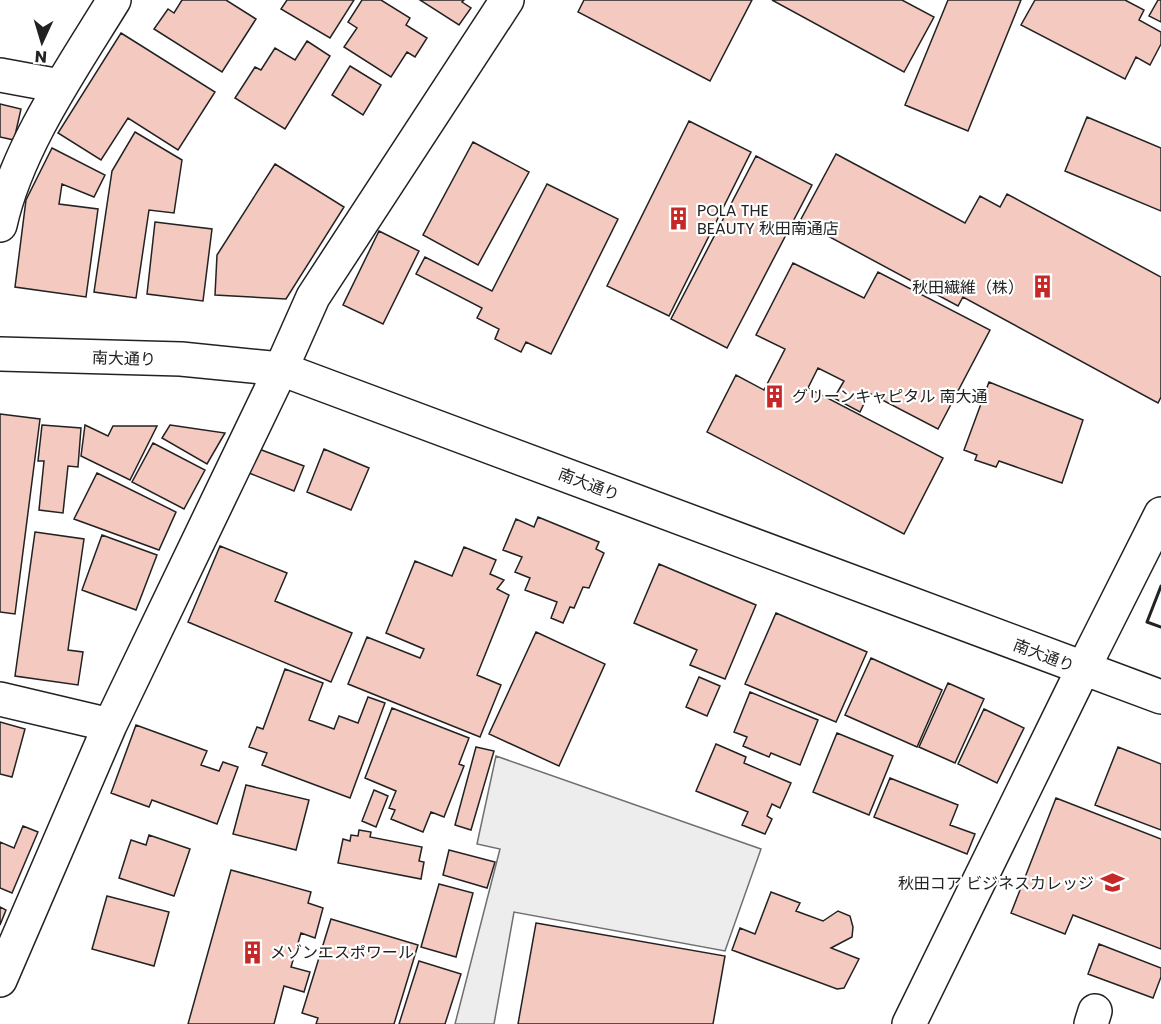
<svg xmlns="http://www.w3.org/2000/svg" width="1161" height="1024" font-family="Poppins,'Noto Sans JP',sans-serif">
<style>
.parking{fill:#ededed;stroke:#6f6f6f;stroke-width:1.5}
.building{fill:#f3c9c0;stroke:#222;stroke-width:1.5}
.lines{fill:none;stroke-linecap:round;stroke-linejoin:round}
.minor-casing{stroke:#222;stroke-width:36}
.tertiary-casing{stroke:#222;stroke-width:36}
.minor{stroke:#fff;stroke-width:33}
.tertiary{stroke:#fff;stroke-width:33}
.wall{stroke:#222;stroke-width:3}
.labels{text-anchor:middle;stroke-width:4.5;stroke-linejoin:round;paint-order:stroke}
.poi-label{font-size:16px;fill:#222;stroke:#fff;text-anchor:start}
.street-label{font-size:16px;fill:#222;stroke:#fff}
</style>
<rect width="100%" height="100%" fill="#fff"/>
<path class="parking" d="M496 756 761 849 725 951 514 912 494 1024H455L500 849 477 844Z"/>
<path class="building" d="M182 0H226L256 19 222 72 154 29 168 9 174 13Z
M287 0H354L330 38 281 9Z
M362 0H381L410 18 406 25 427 38 415 57 407 52 391 77 344 47 357 28 348 22Z
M420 0H464L462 2 471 8 459 25Z
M584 0H752L710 81 578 12Z
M772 0H902L934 17 904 72Z
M948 0H1021L968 131 905 105Z
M1035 0H1125L1144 10 1139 20 1161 32V44L1150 65 1136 57 1125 79 1021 25Z
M1158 0H1161V22L1149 16Z
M121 33 215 92 178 150 128 118 101 160 58 133Z
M307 41 330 56 285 129 235 98 255 67 261 70 275 48 295 60Z
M350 66 381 85 363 115 332 95Z
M0 104 21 109 14 140 0 137Z
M1087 117 1161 148V211L1065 171Z
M689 121 751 152 669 316 607 286Z
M135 132 182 160 174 213 149 210 136 298 94 292 112 171Z
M473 142 529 172 478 265 423 235Z
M52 148 105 175 94 197 62 184 59 204 98 209 86 297 15 287 26 200Z
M836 154 965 223 980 196 1000 207 1007 194 1161 277V397L1158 403 963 297 958 306 800 221Z
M756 156 812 185 727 348 671 319Z
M275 164 344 207 286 299 215 295 217 255Z
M547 184 618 219 551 354 526 342 521 352 495 339 499 329 477 318 482 308 416 274 425 257 492 291Z
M155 222 212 229 203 301 147 294Z
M379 231 419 251 383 324 343 305Z
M793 263 864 298 878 272 990 330 938 429 869 393 860 412 834 398 844 381 818 368 808 388 943 458 904 534 707 432 736 375 764 390 785 349 756 335Z
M989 382 1083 420 1062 483 999 461 996 467 975 460 977 455 964 450Z
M0 414 40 419 15 614 0 612Z
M42 425 81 428 78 467 68 466 63 513 39 510 44 461H38Z
M85 425 108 436 113 426H157L130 480 81 456Z
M170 425 225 433 207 464 162 438Z
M153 443 205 470 184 509 132 482Z
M259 449 304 466 294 491 249 473Z
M324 449 369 468 351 510 307 492Z
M97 473 176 512 159 550 74 519Z
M538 517 599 542 596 549 604 553 589 588 583 587 574 608 570 607 563 623 551 618 557 602 525 590 530 578 515 572 522 557 503 550 516 519 534 527Z
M35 532 84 539 68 650 83 652 78 685 15 676Z
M102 535 157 555 136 610 82 590Z
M220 546 287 573 275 601 352 633 331 682 188 622Z
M464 547 496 560 490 574 504 580 497 589 509 595 477 675 501 685 480 737 348 684 367 637 420 658 424 649 386 633 415 561 452 576Z
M659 564 756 605 725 679 690 665 697 650 634 623Z
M776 613 867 652 836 722 745 684Z
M536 632 605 664 559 766 489 734Z
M871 658 942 690 917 747 845 715Z
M285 669 323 683 309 720 334 729 339 716 358 723 368 697 385 703 350 798 262 765 267 753 249 747 257 727 263 729Z
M699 677 720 686 707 716 686 707Z
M948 683 984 699 955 763 919 747Z
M750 692 818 720 800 765 771 753 769 757 743 746 747 737 734 732Z
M392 708 469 738 459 764 464 766 444 817 431 812 423 832 391 819 395 810 389 808 396 791 365 778Z
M984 709 1024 728 997 783 958 764Z
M0 722 25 729 12 777 0 774Z
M136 725 207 751 201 765 219 771 223 762 238 767 217 824 152 800 149 807 111 793Z
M837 733 893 756 869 815 813 792Z
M716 744 746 757 744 763 791 783 780 808 772 804 767 816 772 819 765 834 742 825 748 812 696 791Z
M476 747 494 751 471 830 455 825Z
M1118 747 1161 764V830L1095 805Z
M890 778 958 805 950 825 975 834 967 854 874 817Z
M246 785 309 800 296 850 233 834Z
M374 790 388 796 376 827 362 821Z
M1056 798 1161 839V949L1073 915 1065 934 1011 913Z
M23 826 38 832 12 893 0 888V842L14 848Z
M359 830 371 832 370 837 422 847 419 861 424 862 421 879 338 863 343 839 350 841 351 835 358 836Z
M149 835 190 849 174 896 119 878 131 840 146 845Z
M449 850 495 862 487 888 443 875Z
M231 870 311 892 308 903 323 908 315 938 301 933 291 967 310 972 304 992 284 986 274 1024H188Z
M439 884 473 893 456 957 421 947Z
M771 892 800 903 796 911 823 921 838 911 850 916 853 927 852 937 831 948 859 959 844 988 837 989 732 950 740 928 755 934Z
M107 896 169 912 154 966 92 949Z
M0 907 6 910 0 925Z
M331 919 418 945 394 1024H316L318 1018 302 1013Z
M536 923 725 956 713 1024H518Z
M1099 944 1161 968V977L1153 998 1088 974Z
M419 961 461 974 445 1024H399Z"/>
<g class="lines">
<defs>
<path id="minor" d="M0 75 60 86
M0 225C17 147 73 67 114 0
M0 699 110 725
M0 980 110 725 281 369 313 297 507 0
M909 1024 1083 669
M1091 1024 1095 1011"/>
<path id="tertiary" d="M0 354 181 359 281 369 1161 697
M1083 669 1161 514"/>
</defs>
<use href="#minor" class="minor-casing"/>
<use href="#tertiary" class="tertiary-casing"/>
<use href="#minor" class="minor"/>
<use href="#tertiary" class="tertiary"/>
<path class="wall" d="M1161 586 1147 622 1161 627"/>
</g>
<defs>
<symbol id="building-bare" viewBox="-9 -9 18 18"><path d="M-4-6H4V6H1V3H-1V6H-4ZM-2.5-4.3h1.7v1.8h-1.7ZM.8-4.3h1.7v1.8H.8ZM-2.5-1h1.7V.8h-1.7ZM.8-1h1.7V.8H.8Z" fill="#c62828" stroke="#fff" stroke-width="2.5" paint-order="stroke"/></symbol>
<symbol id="university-bare" viewBox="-9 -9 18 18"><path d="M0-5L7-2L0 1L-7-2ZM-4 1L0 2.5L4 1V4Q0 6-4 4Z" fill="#c62828" stroke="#fff" stroke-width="2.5" paint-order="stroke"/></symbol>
</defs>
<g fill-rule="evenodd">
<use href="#building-bare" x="662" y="202" width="33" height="33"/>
<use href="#building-bare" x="1026" y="270" width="33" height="33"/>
<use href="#building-bare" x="758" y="380" width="33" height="33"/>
<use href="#university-bare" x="1096" y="866" width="33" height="33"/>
<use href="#building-bare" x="236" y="936" width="33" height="33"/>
</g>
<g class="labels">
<g class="poi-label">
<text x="697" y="216">POLA THE<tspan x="697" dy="18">BEAUTY 秋田南通店</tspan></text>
<text x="1024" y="293" text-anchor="end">秋田繊維（株）</text>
<text x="792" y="402">グリーンキャピタル 南大通</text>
<text x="1094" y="889" text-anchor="end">秋田コア ビジネスカレッジ</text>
<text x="270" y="958">メゾンエスポワール</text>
</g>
<g class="street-label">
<text transform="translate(124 358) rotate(2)" y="6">南大通り</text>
<text transform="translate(589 484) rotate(21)" y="6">南大通り</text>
<text transform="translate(1044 655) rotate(21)" y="6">南大通り</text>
</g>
</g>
<g transform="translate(42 42) rotate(184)" stroke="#ffffff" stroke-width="4.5" paint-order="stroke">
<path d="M0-4.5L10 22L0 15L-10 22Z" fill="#222222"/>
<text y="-9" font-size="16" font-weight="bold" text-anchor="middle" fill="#222222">N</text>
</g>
</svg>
